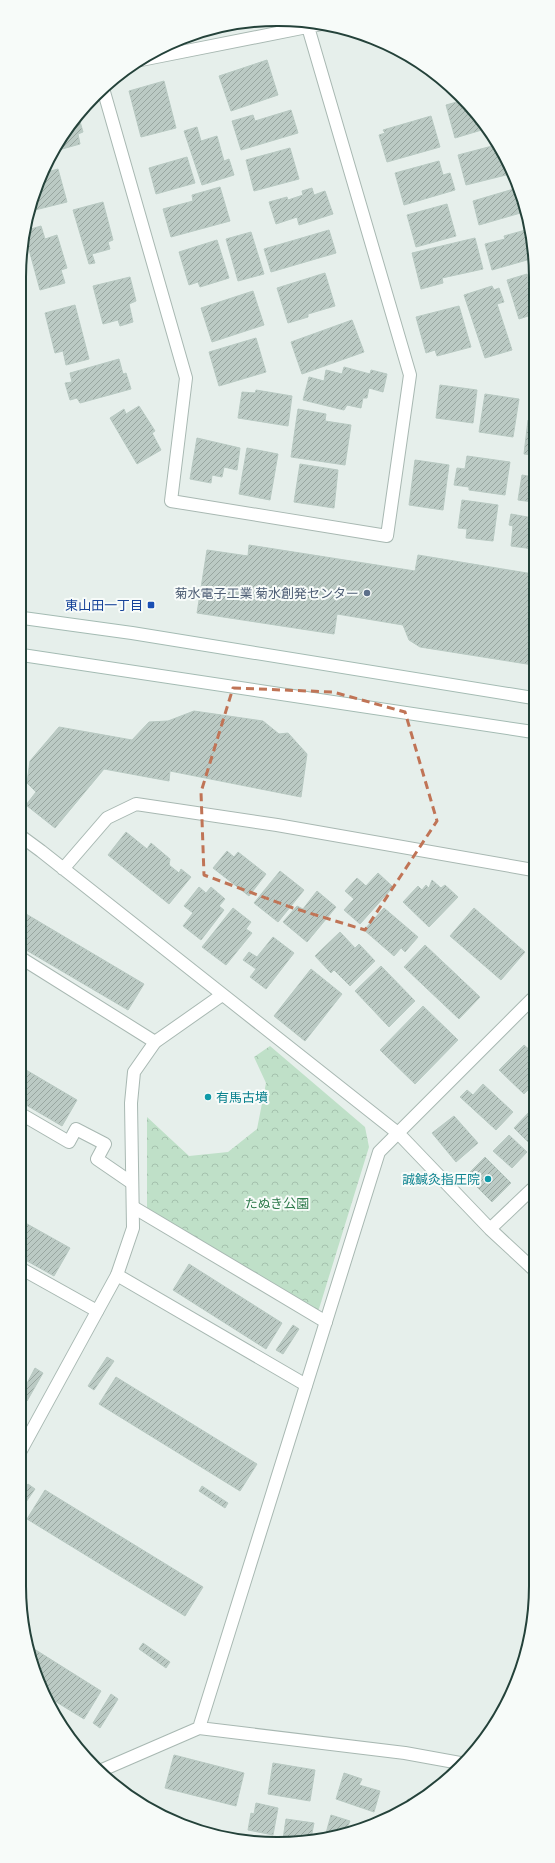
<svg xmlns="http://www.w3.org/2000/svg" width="555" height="1863" font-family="Barlow,'Noto Sans JP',sans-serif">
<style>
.forest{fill:url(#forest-crowns)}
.building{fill:url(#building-hatch);stroke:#b8c9c2}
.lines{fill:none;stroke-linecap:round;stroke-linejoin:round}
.lane-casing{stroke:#a8b8b2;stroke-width:14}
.street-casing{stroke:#a8b8b2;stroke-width:14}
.secondary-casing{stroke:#a4bbb3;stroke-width:14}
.lane{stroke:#fff;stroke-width:12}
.street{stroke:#fff;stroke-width:12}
.secondary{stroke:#fff;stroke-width:12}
.marked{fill:none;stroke:#c07456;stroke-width:3;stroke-dasharray:8 5;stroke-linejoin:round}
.service-dot{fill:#5c6f8a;stroke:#f7fbf9;stroke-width:1.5}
.transit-dot{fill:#1a4fb4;stroke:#f7fbf9;stroke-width:1.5}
.culture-dot{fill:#0f9aa8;stroke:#f7fbf9;stroke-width:1.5}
.labels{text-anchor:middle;stroke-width:4;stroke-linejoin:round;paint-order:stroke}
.service-label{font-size:13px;fill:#4e5e75;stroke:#f7fbf9;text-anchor:end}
.transit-label{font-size:13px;fill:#164399;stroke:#f7fbf9;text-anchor:end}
.culture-label{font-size:13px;fill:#0d838f;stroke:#f7fbf9;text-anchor:start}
.park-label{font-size:13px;fill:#2d7a4b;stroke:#f7fbf9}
.rim{fill:none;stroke:#24423a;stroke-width:2}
</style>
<defs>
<pattern id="forest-crowns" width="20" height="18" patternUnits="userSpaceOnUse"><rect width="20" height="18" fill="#bfe0c8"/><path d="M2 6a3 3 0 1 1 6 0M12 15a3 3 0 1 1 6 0" fill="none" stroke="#a4c1ad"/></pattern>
<pattern id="building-hatch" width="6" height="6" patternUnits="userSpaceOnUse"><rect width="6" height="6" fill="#bbcac4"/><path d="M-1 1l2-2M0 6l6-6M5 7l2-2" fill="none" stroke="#98a6a0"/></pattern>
</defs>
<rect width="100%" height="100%" fill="#e6efeb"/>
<path class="forest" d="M270 1046 365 1127 369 1147 318 1312 147 1208V1117L189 1156 228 1152 257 1129 266 1083 254 1057Z"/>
<path class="building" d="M267 60 278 95 231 111 219 76Z
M164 81 176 128 141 137 129 91Z
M464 100 485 129 455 138 446 105Z
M291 110 298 133 241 150 232 121 253 115 255 121Z
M431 116 440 147 387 162 379 135 385 133 383 130Z
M79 118 83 132 78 134 80 144 55 151 62 134Z
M197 127 201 141 217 136 224 161 229 159 234 175 202 185 184 131Z
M496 145 506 159 510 174 466 185 458 155Z
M290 148 299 179 254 191 246 160Z
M187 157 195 183 156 194 149 168Z
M439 161 443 175 450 173 455 190 404 205 395 173Z
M58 169 67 202 31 211 47 172Z
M220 187 230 221 171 237 163 209 193 201 192 195Z
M312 188 314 195 325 191 333 214 299 225 297 217 276 224 269 202 287 197 288 200 303 195 302 191Z
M517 188 524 212 479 225 473 201Z
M103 202 113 240 108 242 110 249 92 254 95 263 89 264 73 210Z
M447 204 456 236 416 247 407 215Z
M41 226 45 239 57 235 67 268 61 270 65 283 40 290 24 231Z
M529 229 534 244V258L492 270 485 244 505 239 504 236Z
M329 230 336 253 271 272 264 249Z
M251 232 264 274 238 281 226 239Z
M475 238 483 269 442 278 443 283 421 289 412 253Z
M217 240 229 278 200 287 198 282 189 285 179 252Z
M325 273 335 306 308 314V317L288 323 277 288Z
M527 274 531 290H534V314L519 319 507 280Z
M130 277 136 301 129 304 133 322 120 326 118 320 103 324 93 286Z
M492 286 494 290 499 288 504 302 497 304 512 350 485 358 464 295Z
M253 291 264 325 212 342 201 308Z
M75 305 89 359 66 365 63 351 55 353 45 313Z
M459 306 471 347 437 356 435 350 426 353 416 317Z
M352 320 364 352 302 374 291 342Z
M534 331V358H532L530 332Z
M256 338 266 372 219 386 209 352Z
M119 359 123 374 126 373 131 389 80 403 77 398 70 400 65 383 72 382 70 373Z
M344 367 370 374 371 370 387 374 383 392 369 388 367 398H363L361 408 347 405 344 410 303 400 309 377 324 381 326 370 342 374Z
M440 385 477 390 473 423 436 418Z
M256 390 292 396 288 426 238 418 242 392 255 393Z
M485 394 519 399 513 437 479 432Z
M139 406 155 431 152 433 161 450 137 464 110 418 124 409 126 414Z
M298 409 326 414 325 421 351 425 345 465 291 457Z
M528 420 533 421V455L524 454Z
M197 438 240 448 237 470 224 467 222 477 212 475 211 483 190 479Z
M247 448 278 454 270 500 239 494Z
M467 456 510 462 505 495 469 490V487L454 485 457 468 465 469Z
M415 460 449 465 443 510 409 505Z
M300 464 338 470 334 508 294 502Z
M522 475 533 477V502L518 500Z
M462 500 498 505 493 541 466 538 467 529 458 528Z
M511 514 533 518V549L511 546 513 526 509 525Z
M249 545 415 571 418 555 533 574V665L420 647 409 640 403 625 337 614 334 634 197 613 207 550 248 556Z
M194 711 263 721 279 734 288 733 307 754 301 797 170 771 169 781 104 769 55 828 26 805 36 792 27 783 30 761 59 727 132 740 149 722 168 721Z
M126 832 147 849 151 843 170 859 169 865 179 873 181 869 191 877 169 904 108 855Z
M227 851 234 857 238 852 266 874 249 896 213 868Z
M280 871 304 890 278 922 254 903Z
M378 873 393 887 360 924 344 910 354 899 345 891 357 878 366 886Z
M432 880 441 888 445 885 458 897 429 927 403 902 418 886 422 890 426 885 429 888Z
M199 887 206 893 211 887 225 899 219 906 224 910 201 940 183 926 193 913 184 906Z
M317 891 336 907 307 942 283 922 297 906 303 909Z
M233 908 251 922 246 929 252 933 226 965 202 947Z
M384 908 418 937 405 952 401 948 394 956 364 930Z
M474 908 525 952 501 980 450 936Z
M21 911 144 984 128 1010 21 947Z
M340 932 355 948 359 944 375 961 350 986 334 970 331 973 315 956Z
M273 937 294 953 266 989 250 977 256 969 243 960 249 952 257 957Z
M425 945 480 997 459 1019 404 967Z
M381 966 415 1001 389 1027 355 991Z
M311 969 342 994 305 1041 274 1016Z
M423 1006 458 1040 415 1084 380 1050Z
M524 1045 532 1052V1086L524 1094 499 1070Z
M21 1067 77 1100 62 1126 21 1102Z
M483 1084 513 1112 496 1130 460 1097 467 1090 473 1095Z
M532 1109V1146L514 1128Z
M454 1116 478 1143 456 1162 432 1133Z
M509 1135 527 1152 512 1168 493 1151Z
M485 1157 511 1183 492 1202 466 1176Z
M20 1220 70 1248 54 1276 20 1257Z
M189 1264 282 1323 266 1349 173 1290Z
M293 1325 299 1329 283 1354 276 1350Z
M107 1357 114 1361 94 1390 88 1386Z
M35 1368 43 1373 27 1401 20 1397Z
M116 1377 257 1464 240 1491 99 1404Z
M28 1484 35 1489 19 1512V1498Z
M202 1486 228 1503 225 1508 199 1491Z
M45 1490 203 1587 185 1616 27 1519Z
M143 1643 170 1662 166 1668 139 1649Z
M31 1647 101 1691 84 1719 45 1695 39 1684Z
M111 1694 118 1699 100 1728 93 1723Z
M174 1755 244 1773 236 1806 165 1788Z
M273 1763 315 1770 310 1801 268 1794Z
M344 1773 362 1779 359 1785 380 1791 374 1812 336 1799Z
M408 1799 414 1801 406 1805Z
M256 1803 278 1808 273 1835 248 1830 251 1813 254 1814Z
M331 1815 350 1821 347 1828 354 1830 345 1835 325 1837Z
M286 1819 314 1823 311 1838 290 1841 283 1839Z"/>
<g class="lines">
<defs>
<path id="lane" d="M21 958 155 1042
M21 1114 69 1142 76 1129 105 1144 97 1159 132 1183
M133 1207 326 1322
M20 1268 97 1311
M117 1275 306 1385"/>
<path id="street" d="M141 60 322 24
M104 92 186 378 171 501 387 536 410 375 308 27
M22 837 41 851 399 1134 490 1229 532 1268
M63 869 107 818 136 804 277 825 533 870
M490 1229 532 1189
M19 1454 117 1275 133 1228 131 1103 134 1072 155 1042 222 995
M199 1728 379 1152 532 999
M102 1770 199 1728 405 1753 460 1763"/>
<path id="secondary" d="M23 618 132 633 533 698
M22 655 533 732"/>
</defs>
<use href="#lane" class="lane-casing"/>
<use href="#street" class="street-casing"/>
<use href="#secondary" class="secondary-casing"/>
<use href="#lane" class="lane"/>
<use href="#street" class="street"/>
<use href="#secondary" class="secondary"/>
</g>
<path class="marked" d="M233 688 333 692 405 712 437 821 365 930 293 908 204 875 201 792Z"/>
<circle class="service-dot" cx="367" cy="593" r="4"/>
<rect class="transit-dot" x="147" y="601" width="8" height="8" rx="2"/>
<g class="culture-dot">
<circle cx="208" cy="1097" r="4"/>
<circle cx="488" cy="1179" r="4"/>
</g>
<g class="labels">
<g class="service-label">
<text x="359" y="598">菊水電子工業 菊水創発センター</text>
</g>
<g class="transit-label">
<text x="143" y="610">東山田一丁目</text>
</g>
<g class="culture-label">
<text x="216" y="1102">有馬古墳</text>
<text x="480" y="1184" text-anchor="end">誠鍼灸指圧院</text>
</g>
<g class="park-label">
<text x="277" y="1208">たぬき公園</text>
</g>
</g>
<path d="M0 0H555V1863H0ZM277 26H278A251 251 0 0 1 529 277V1586A251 251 0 0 1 278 1837H277A251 251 0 0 1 26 1586V277A251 251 0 0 1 277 26Z" fill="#f7fbf9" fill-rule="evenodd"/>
<path class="rim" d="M277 26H278A251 251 0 0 1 529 277V1586A251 251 0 0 1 278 1837H277A251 251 0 0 1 26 1586V277A251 251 0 0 1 277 26Z"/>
</svg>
